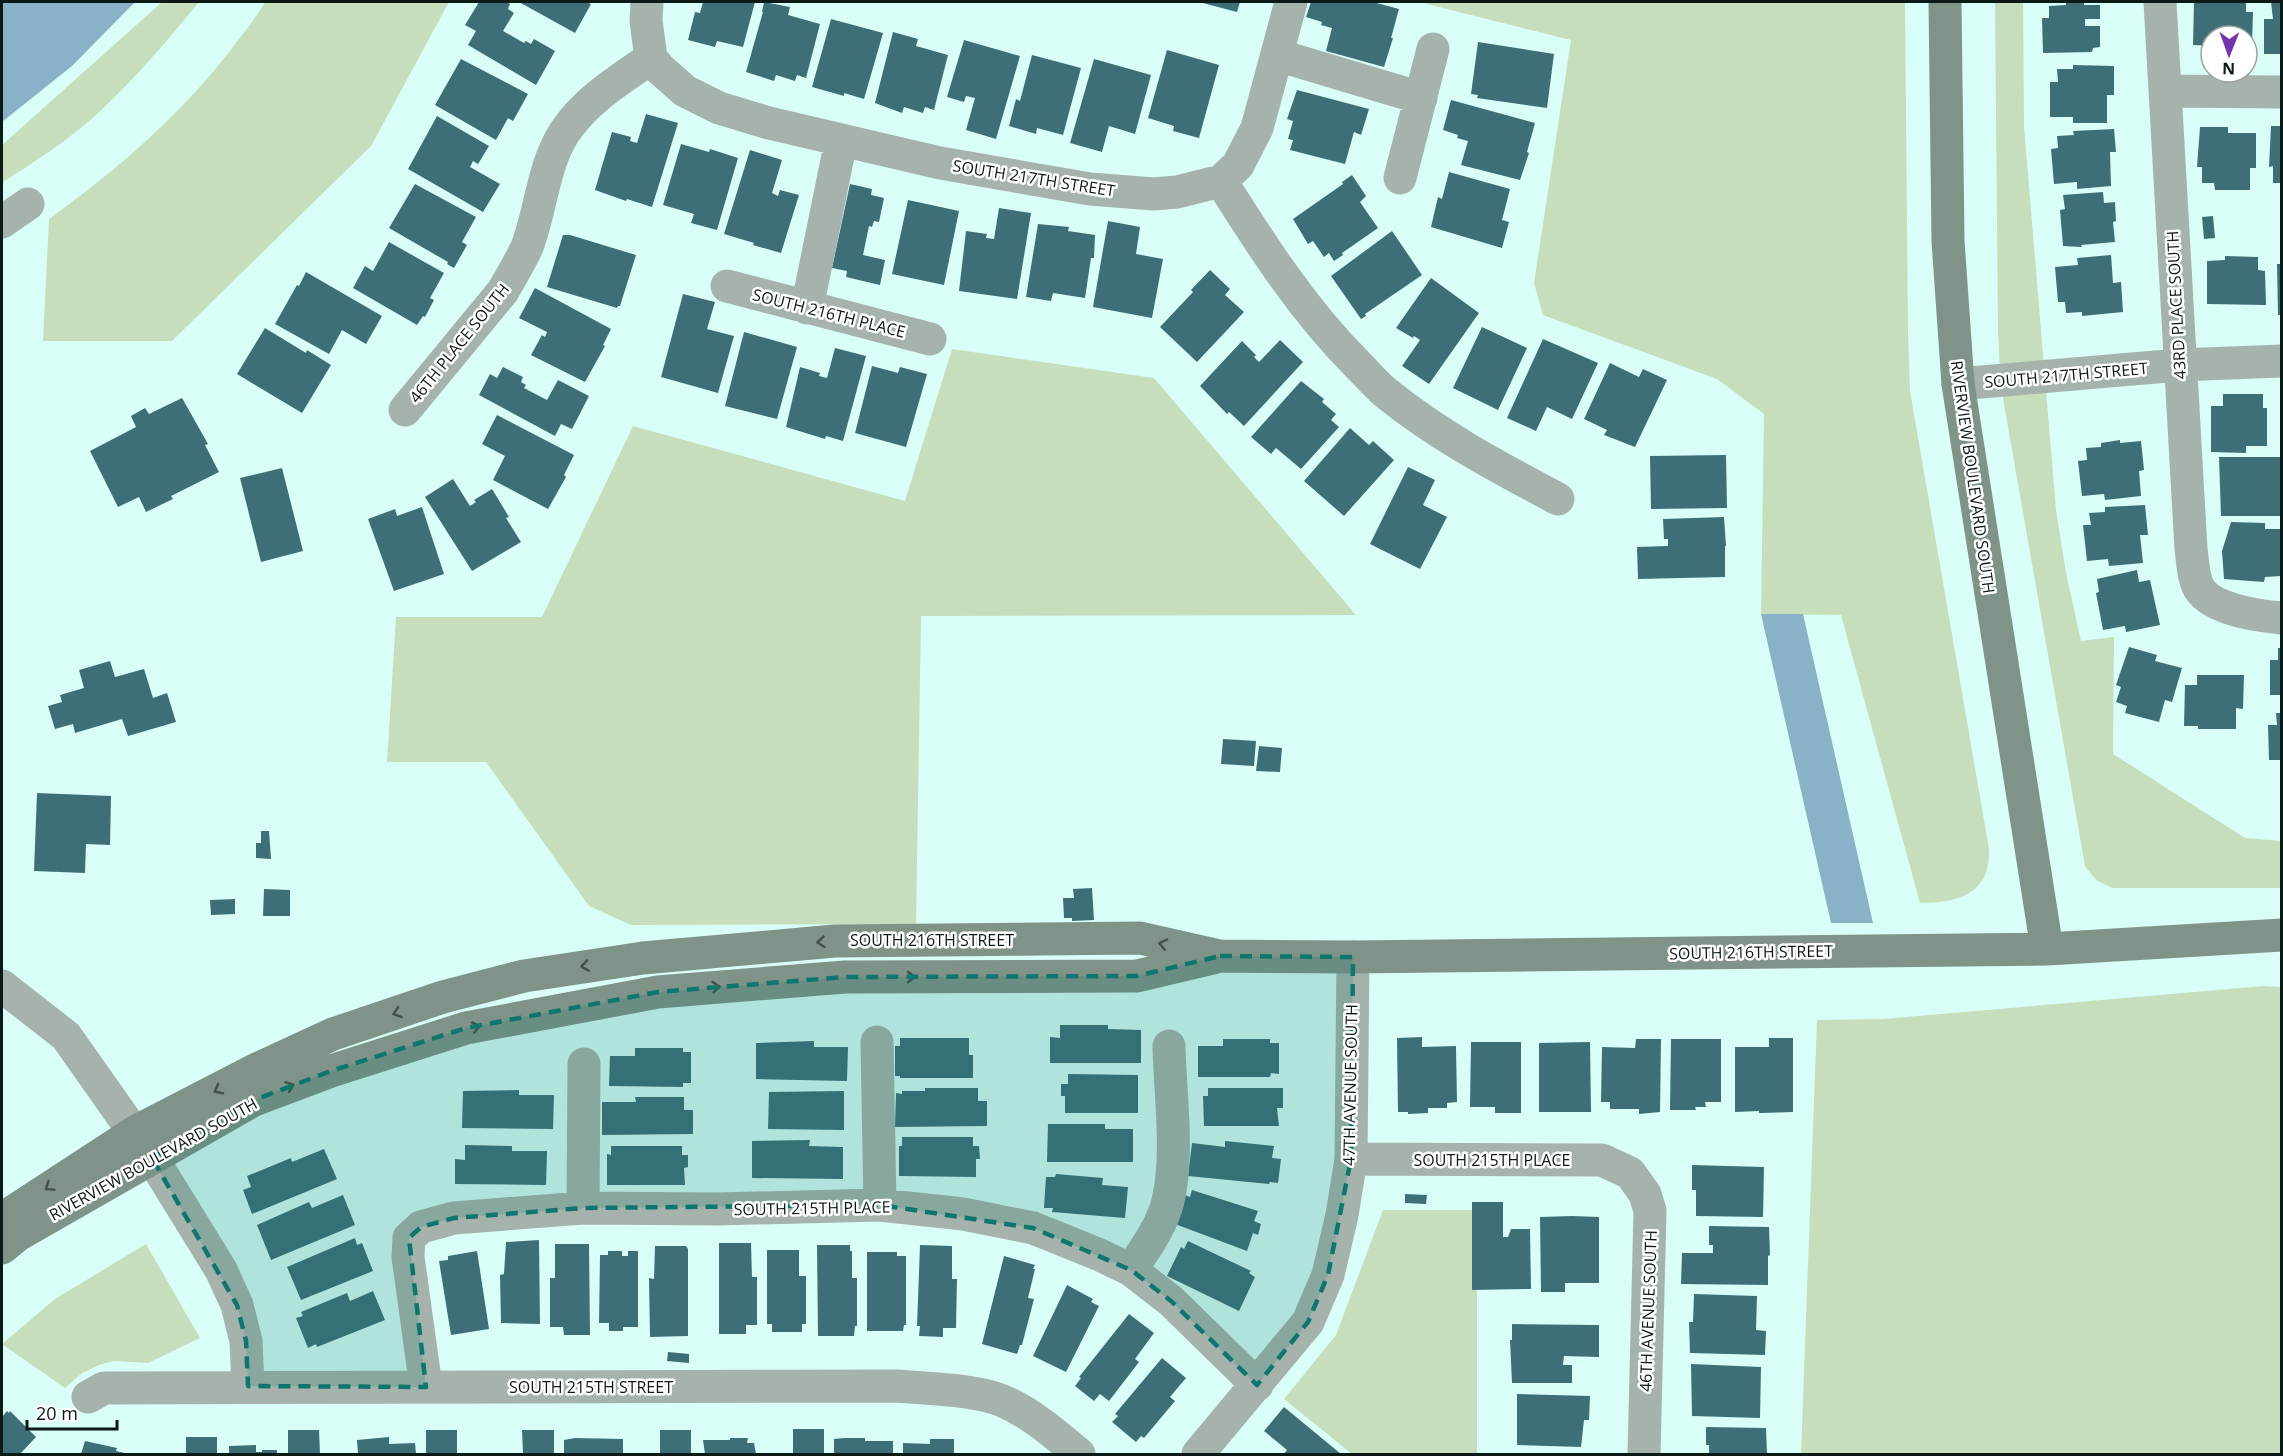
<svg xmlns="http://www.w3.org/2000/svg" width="2283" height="1456" font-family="'Open Sans',sans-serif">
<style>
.green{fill:#c6debc}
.water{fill:#89b1c8}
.building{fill:#3e6f77}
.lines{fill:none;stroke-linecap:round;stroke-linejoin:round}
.street{stroke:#a6b3ac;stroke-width:33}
.secondary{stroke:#809388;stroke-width:33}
.oneway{stroke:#40504a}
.marked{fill:#0f766e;fill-opacity:0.2;stroke:#0f766e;stroke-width:4.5;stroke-dasharray:12 8;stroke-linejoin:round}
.labels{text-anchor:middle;stroke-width:5;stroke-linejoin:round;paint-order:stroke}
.street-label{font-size:16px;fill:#0b1917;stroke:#fff}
</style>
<rect width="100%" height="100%" fill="#d9fef8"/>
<path class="green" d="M162 2H199C167 41 134 80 96 115 67 141 34 162 2 183V145Z
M265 2H449L371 146 172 341H43L49 219C118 169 181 115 233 47 244 32 256 18 265 2Z
M1419 2H1905L1908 333 1910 391 1989 849C1991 894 1958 903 1920 903L1841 615 1761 614 1764 414 1717 379 1543 315 1534 283 1571 40Z
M1995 2H2023L2024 126 2056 510 2066 573 2081 641 2114 637 2113 754 2245 838 2281 841V888H2112L2096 880 2085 866 2001 387 1998 332Z
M952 349 1154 378 1356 615 921 616 916 924 631 925 589 906 486 762H387L396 617H542L633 426 905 501Z
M2264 986 2282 987 2281 1454H1801L1817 1020 1883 1019Z
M1383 1210H1477V1454H1352L1284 1399 1336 1335Z
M146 1244 200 1338 148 1363 114 1361 99 1365 82 1373 65 1388 2 1344 55 1299Z"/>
<path class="water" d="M2 2H135L72 66 2 122Z
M1803 614 1873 923H1831L1761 614Z"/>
<path class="building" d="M479 2H506L510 4 508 9 514 13 503 31 524 43 526 41 531 44 534 39 555 51 536 85 468 45 476 31 465 25Z
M519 2H586L591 4 575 33Z
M703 2H755L743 47 717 41 715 47 688 40 695 12 700 13Z
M764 2 790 7 788 15 820 24 806 78 797 75 795 81 776 75 774 81 746 72 763 12H762Z
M1199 2H1240L1237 12Z
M1311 2H1373L1399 9 1391 38H1393L1384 67 1326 51 1332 28 1321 25 1322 22 1306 17Z
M2066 2H2084V5H2100V19H2085V26H2100V47L2093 48 2092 52 2043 53 2042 18H2049V6L2066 5Z
M2194 2H2246V12H2253L2252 46H2247V36H2211V46L2193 45Z
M2271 2H2282V54H2264V19H2273Z
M831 19 883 33 864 99 844 93V96L812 87Z
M893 32 918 39 916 46 948 55 934 110 925 107 923 113 904 107 902 113 875 103Z
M964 40 1020 56 996 139 966 130 975 98 966 96 964 102 947 97Z
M1478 42 1554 54 1547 108 1477 98 1478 95 1471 94Z
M1167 50 1219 65 1199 138 1173 131 1174 126 1148 118Z
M1032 55 1081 68 1063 135 1037 128 1036 134 1009 126 1016 99 1020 101Z
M461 59 528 94 513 121 508 118 496 140 435 105Z
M1094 59 1151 75 1135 134 1109 126 1102 152 1070 143Z
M2073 65 2114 66V95H2107V123H2073V117H2050V82H2058L2057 69H2073Z
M1297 90 1369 109 1361 135 1354 132 1345 164 1290 150 1293 140 1288 139 1293 121 1287 119Z
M1451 100 1535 123 1527 152 1529 153 1520 180 1461 165 1468 141 1457 138 1458 135 1443 130Z
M646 114 678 123 652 207 627 199 626 201 595 190 612 132 631 137 630 141 637 143Z
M437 116 489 146 478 164 473 161 470 167 500 184 483 212 408 169Z
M2271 126H2282V183H2273V166L2269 167Z
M2200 127H2228V133H2256V168H2250V190H2215L2214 183H2202V167H2197Z
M2114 129 2116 152H2110L2111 186 2077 189V182L2054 184 2051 149 2058 148 2057 136 2074 135 2073 131Z
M681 144 709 152 710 149 738 158 717 230 691 223 694 214 663 205Z
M750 150 782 160 772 193 778 196 780 190 799 195 781 253 753 245 754 243 724 234Z
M1449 172 1510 189 1502 220 1509 222 1502 248 1431 227 1438 197 1442 199Z
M1352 175 1366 196 1360 202 1378 228 1342 253 1343 255 1334 261 1329 253 1324 257 1313 241 1308 244 1293 219 1343 184 1342 182Z
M415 184 476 217 462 242 467 245 454 268 447 264 448 262 389 228Z
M850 184 872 189 871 195 884 198 879 222 874 221 872 227 869 226 863 255 885 260 880 285 846 277 847 271 832 268Z
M2103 192 2104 203 2115 202 2116 221 2113 222 2115 242 2081 245 2082 247 2063 246 2060 210 2065 209 2063 195Z
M908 200 959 211 944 285 892 274Z
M999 208 1031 213 1017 299 959 291 966 231 987 234 986 238 994 239Z
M2213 216 2215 238 2204 239 2202 217Z
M1108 221 1140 227 1136 254 1163 259 1152 318 1093 307Z
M1038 224 1069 227 1068 231 1095 235 1094 258H1091L1085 298 1053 293 1051 301 1026 297Z
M1392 231 1422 275 1365 314 1366 316 1361 319 1331 276Z
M563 235H570L636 255 620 306H618L617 308 547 287Z
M389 242 444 273 430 298 434 300 425 317 423 316 417 325 353 288 365 266 373 271Z
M2111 255 2113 283 2121 282 2123 312 2082 316V312L2066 313 2065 302H2058L2055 267 2078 265 2077 258Z
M2225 256 2258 257V270L2265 271 2266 305 2207 304V261L2225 260Z
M2277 264H2282V315H2278Z
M1210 270 1230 289 1225 295 1244 312 1197 362 1160 327 1193 292 1191 290Z
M306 272 382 316 366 344 342 330 329 354 275 324 297 285 299 286Z
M1431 278 1479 313 1429 384 1402 366 1420 340 1414 336 1413 338 1396 328Z
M535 288 611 329 603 345 605 346 585 382 531 355 542 335 545 337 547 332 519 318Z
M683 294 715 302 707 329 734 336 718 393 661 377Z
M1482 327 1527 348 1498 410 1453 388Z
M265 328 306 353 307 350 331 365 302 413 237 374Z
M744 332 797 347 777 419 725 406Z
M1543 339 1598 363 1572 419 1547 407 1536 431 1507 418Z
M1280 340 1303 362 1244 426 1229 412 1227 414 1200 386 1242 341 1256 355 1254 357 1259 362Z
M835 348 866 356 843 441 826 436 825 439 786 427 800 367 820 373 819 376 827 378Z
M1610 363 1639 377 1643 369 1667 380 1635 447 1604 435 1607 430 1584 419Z
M872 366 898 373 900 367 927 374 906 447 855 433Z
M503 367 523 377 521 382 526 385 524 388 547 400 558 380 589 396 572 429 561 424 555 436 479 395 490 374 497 378Z
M1301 381 1324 399 1322 402 1336 414 1331 420 1339 427 1301 469 1276 448 1271 454 1251 437Z
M2223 394H2263V408H2267V446H2246V453L2211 452V406H2223Z
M182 398 208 444 205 445 219 472 171 496 173 499 146 512 139 497 118 507 90 451 136 427 131 416 145 408 149 414Z
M497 415 574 455 564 475 566 477 548 509 493 480 505 456 482 444Z
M1350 428 1369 445 1373 441 1394 460 1344 516 1304 481Z
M2120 440V443L2141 441 2144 470 2139 471 2141 496 2105 500 2104 494 2082 496 2078 461 2087 460 2086 448 2101 447V443Z
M1726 455 1727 508 1651 509 1650 456Z
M2219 457H2280V516H2221Z
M1408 467 1435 480 1423 505 1447 517 1420 569 1370 544Z
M282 468 303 551 261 562 240 478Z
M453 479 470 506 476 502 474 500 492 489 509 517 506 518 521 542 472 571 425 497Z
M2145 505 2148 535H2140L2143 563 2109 566 2108 559 2087 561 2083 525H2091L2089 513 2105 512V507Z
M422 507 444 574 394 591 368 519 395 509 397 516Z
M1724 517 1726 546H1725V577L1638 579 1637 547 1668 546V539H1664L1663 519Z
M2231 522 2265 523V529H2282L2281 576 2265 577 2264 582 2224 579 2222 551Z
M2137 570 2139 582 2150 580 2160 625 2126 632 2125 626 2103 630 2096 593 2099 592 2097 579Z
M2129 647 2157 655 2155 661 2182 668 2172 702 2165 700 2159 722 2125 713 2127 706 2116 702 2121 687 2116 685Z
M2278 648H2282V695H2270V660H2278Z
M110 661 115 677 144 669 153 698 167 693 176 722 128 736 122 719 75 733 73 724 55 729 48 706 62 702 60 695 84 688 79 670Z
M2197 675H2244L2243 709 2236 708V729H2198V726H2184L2185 685H2197Z
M2276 713H2282V760H2269L2268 725H2277Z
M1223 739 1256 741 1254 766 1221 764Z
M1259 746 1282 748 1280 772 1256 771Z
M37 793 111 796 110 845 86 844 85 873 34 871Z
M261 831H269L271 859 256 858V843H261Z
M1092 888 1094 920 1072 921V918H1064L1063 898H1074L1073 889Z
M264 889 290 890V916H263Z
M235 899V914L211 915 210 900Z
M1060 1025H1108V1029L1141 1030V1063H1050V1037L1060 1038Z
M1422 1037V1047L1456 1046 1457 1102 1447 1103V1108H1428V1113L1408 1114V1112H1398L1397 1038Z
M900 1038H969V1055H973V1078H900V1076H895V1046H900Z
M1769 1038H1793V1112L1759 1113V1111L1735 1112V1047H1769Z
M1223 1039H1270V1043H1279V1074L1271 1073 1270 1077H1198V1046H1223Z
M1636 1039H1661L1660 1112 1639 1114V1109H1610V1102H1601L1602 1047 1635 1048Z
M1671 1039H1721V1102H1705L1706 1107H1695L1696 1110H1670Z
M814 1041V1047H848L847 1081 756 1079V1043Z
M1471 1042H1521V1113H1495V1107H1470Z
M1590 1042 1591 1112H1539V1043Z
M635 1048H683V1052H691V1083H683V1087L609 1086 610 1056H635Z
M1068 1074 1138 1075V1113H1065V1096H1061V1084H1068Z
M925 1088H978V1101H987V1126L895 1127 896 1093 902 1094V1091H925Z
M1208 1088H1283V1108H1277L1279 1126H1204L1203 1096H1208Z
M519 1090V1095H554L553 1129 462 1128 463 1091Z
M844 1091V1130L768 1129 769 1092Z
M635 1097H684V1110H693V1134L602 1135V1102H636Z
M1048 1124H1105V1129H1133V1162H1047Z
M902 1137H973V1146H979L980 1159H976V1177L899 1176V1146H902Z
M810 1140 809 1146 843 1147V1179L752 1178V1141Z
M1225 1141 1274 1146 1272 1158 1281 1159 1278 1183 1270 1182 1269 1184 1188 1176 1192 1143 1225 1147Z
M465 1145 512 1146V1151H547L546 1185 455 1184V1159L465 1160Z
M611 1146H682V1155H688V1167L684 1168 685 1185H607V1154L611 1155Z
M324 1149 337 1179 252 1214 243 1190 251 1187 247 1176 291 1158 292 1162Z
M1692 1165 1764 1167 1763 1217 1696 1216V1190H1692Z
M1056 1174 1103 1178 1102 1185 1128 1187 1125 1218 1052 1212 1053 1208H1044L1046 1177H1055Z
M1192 1190 1258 1211 1254 1221 1261 1224 1258 1235 1253 1233 1247 1251 1175 1224 1185 1195 1190 1197Z
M1405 1194 1427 1195 1426 1204 1405 1203Z
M343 1195 355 1225 271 1260 257 1225 309 1202 312 1208Z
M1472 1202H1503V1237H1508L1511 1229H1530L1531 1289 1472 1290Z
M1572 1216 1599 1217V1283H1565V1292H1541L1540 1217Z
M1709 1226 1769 1227 1770 1255 1768 1256V1285L1681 1284 1682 1253H1713V1245H1709Z
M355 1238 357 1245 362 1243 373 1271 301 1300 287 1267Z
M539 1240 540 1324 501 1323 500 1275 504 1274 506 1242Z
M1188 1241 1251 1271 1249 1273 1255 1277 1239 1311 1167 1276 1181 1247 1184 1249Z
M719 1243H751L752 1277H757V1325H746V1334H719Z
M555 1244H589L590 1335H564L563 1327H550V1278H555Z
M817 1245H850V1251H852V1278H857V1326H855L854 1336H818Z
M920 1245 952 1246V1279H957L956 1328H943V1337L919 1336 920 1326H917Z
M655 1246H686L688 1249V1336L650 1337 649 1278 654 1279Z
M767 1250H799V1276H806V1324H802V1332H772V1324H767Z
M477 1251 489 1329 451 1335 439 1261 448 1260V1256Z
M608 1251H622V1256H628V1251H638V1327H623V1331H609V1323H599L600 1255H608Z
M867 1252H897V1256H906V1325H904L903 1331H867Z
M1004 1256 1035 1265 1033 1269H1035L1028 1298 1034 1299 1022 1345H1020L1017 1354 982 1344Z
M1067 1285 1093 1299 1091 1302 1099 1306 1066 1372 1033 1356Z
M373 1291 385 1320 317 1347 316 1344 308 1348 296 1318 303 1316 301 1312 347 1293 350 1301Z
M1694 1294 1757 1296 1756 1330 1766 1331 1765 1355 1690 1353 1689 1322H1693Z
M1129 1314 1154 1333 1135 1359 1139 1362 1109 1401 1100 1394 1094 1401 1075 1386 1081 1378 1079 1377Z
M1512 1324 1599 1325V1357L1564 1356 1563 1365H1572V1383H1512L1510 1340H1512Z
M668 1352 689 1354V1363L667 1361Z
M1162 1358 1186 1378 1170 1397 1175 1401 1144 1438 1141 1436 1136 1442 1112 1422 1118 1416 1115 1414Z
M1691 1364 1761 1367 1760 1418 1692 1416Z
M1517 1394 1590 1396 1589 1420H1584L1581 1447 1517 1445Z
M1284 1407 1341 1454H1284L1287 1450 1264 1431Z
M7 1411 9 1413 10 1411 36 1437 20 1454H2V1417Z
M1706 1427 1766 1428 1767 1454H1709V1445H1706Z
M793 1429H824V1454H793Z
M288 1430H319L320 1454H288Z
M426 1430H457V1454H426Z
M522 1430H554V1454H523Z
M660 1430H691V1454H660Z
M186 1437H217V1454H186Z
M389 1437V1444L415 1443 416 1454H358L357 1440Z
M575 1438 623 1439V1454H564V1440Z
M730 1438H748L747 1443H754L756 1454H705L703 1440H730Z
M844 1438H865V1441H893V1454H834V1439Z
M930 1439H954V1454H903V1443L930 1444Z
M85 1441 117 1448 116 1451 129 1454H81Z
M256 1445V1452H262V1450H277V1454H229V1446Z"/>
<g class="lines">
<path class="street" d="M2160 2 2191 549C2193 562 2193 581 2201 591 2215 610 2260 616 2282 618
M1277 55 1421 98
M651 58 660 69 685 91 719 108 769 123 940 163 1090 189 1154 194 1177 192 1221 181C1262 246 1303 310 1357 364 1367 374 1376 385 1386 393 1439 436 1498 467 1558 499
M2165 91 2282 92
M1400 178 1433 49
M1221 181 1238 165 1257 128 1291 2
M2 222 28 204
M727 286 930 339
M807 308 841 141
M1958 384 2179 365 2282 361
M405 410 503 291C511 277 520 262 527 247 541 210 543 166 564 133 586 100 619 80 651 58L646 21 647 2
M2 986 66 1036 152 1158 221 1270 237 1305 246 1341 248 1386
M877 1042 880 1205
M1351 1159 1602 1160 1630 1173 1645 1194 1650 1211 1644 1454
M583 1208 584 1064
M1131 1270C1145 1249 1162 1226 1168 1201 1179 1153 1170 1095 1169 1046
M426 1387 408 1257 409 1238 421 1227 454 1218 583 1208 717 1209 880 1205 963 1214 1033 1228 1100 1255 1131 1270 1171 1301 1257 1385
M88 1397 104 1388 897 1386C929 1389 974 1389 1003 1401 1031 1413 1056 1435 1079 1454
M1198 1454 1308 1322 1328 1275 1342 1215 1351 1159 1353 957"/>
<path class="secondary" d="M1945 2 1948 241 1958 384 2047 949
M2 1219 135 1132 257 1069 333 1034 443 997 524 976 643 958 835 941 1140 938 1220 956 1353 957 2047 949 2282 935
M2 1248 18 1235 254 1100 331 1071 466 1028 658 992 845 977 1137 976 1213 958"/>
</g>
<defs><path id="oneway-chevron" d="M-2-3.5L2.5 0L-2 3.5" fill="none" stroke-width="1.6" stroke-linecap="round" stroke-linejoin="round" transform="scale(1.5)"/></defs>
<g class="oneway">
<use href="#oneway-chevron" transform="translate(821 942) rotate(175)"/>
<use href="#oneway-chevron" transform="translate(1163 944) rotate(-167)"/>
<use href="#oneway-chevron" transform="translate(585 966) rotate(171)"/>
<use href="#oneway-chevron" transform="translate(911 977)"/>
<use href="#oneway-chevron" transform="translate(716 987) rotate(-5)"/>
<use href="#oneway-chevron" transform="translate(397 1013) rotate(161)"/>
<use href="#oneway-chevron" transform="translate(476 1027) rotate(-11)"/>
<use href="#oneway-chevron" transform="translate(290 1086) rotate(-21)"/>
<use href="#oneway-chevron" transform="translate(218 1090) rotate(152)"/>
<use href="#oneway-chevron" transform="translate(49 1187) rotate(146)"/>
</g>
<path class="marked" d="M1220 956 1353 957 1351 1159 1328 1275 1308 1322 1257 1385 1171 1301 1131 1270 1033 1228 880 1205 583 1208 454 1218 421 1227 409 1238 426 1387 248 1386 246 1341 237 1305 152 1158 254 1100 331 1071 466 1028 658 992 845 977 1137 976Z"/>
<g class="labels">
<g class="street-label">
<text transform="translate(1034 178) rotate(9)" y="6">SOUTH 217TH STREET</text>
<text transform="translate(2176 305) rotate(-93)" y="6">43RD PLACE SOUTH</text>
<text transform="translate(829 313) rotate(14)" y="6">SOUTH 216TH PLACE</text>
<text transform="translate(459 343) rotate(-51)" y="6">46TH PLACE SOUTH</text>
<text transform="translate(2066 375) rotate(-5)" y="6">SOUTH 217TH STREET</text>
<text transform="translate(1973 477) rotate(82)" y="6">RIVERVIEW BOULEVARD SOUTH</text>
<text x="932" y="946">SOUTH 216TH STREET</text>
<text transform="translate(1751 952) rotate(-1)" y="6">SOUTH 216TH STREET</text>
<text transform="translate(1350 1085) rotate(-89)" y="6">47TH AVENUE SOUTH</text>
<text transform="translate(153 1159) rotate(-29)" y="6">RIVERVIEW BOULEVARD SOUTH</text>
<text x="1492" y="1166">SOUTH 215TH PLACE</text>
<text transform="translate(812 1208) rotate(-1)" y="6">SOUTH 215TH PLACE</text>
<text transform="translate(1648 1311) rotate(-88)" y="6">46TH AVENUE SOUTH</text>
<text x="591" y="1393">SOUTH 215TH STREET</text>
</g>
</g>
<rect width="2283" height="1456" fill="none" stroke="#0b1917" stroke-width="6"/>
<g transform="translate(2229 54) rotate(181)"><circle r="28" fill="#ffffff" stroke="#9da3a2" stroke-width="1.5"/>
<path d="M0-4.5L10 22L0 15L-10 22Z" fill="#7534a9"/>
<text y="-9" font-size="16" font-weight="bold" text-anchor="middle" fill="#0b1917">N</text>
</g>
<path d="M27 1420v9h90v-9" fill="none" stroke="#0b1917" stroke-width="3"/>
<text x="36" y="1420" font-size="18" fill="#0b1917" stroke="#ffffff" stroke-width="4.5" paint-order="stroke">20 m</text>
</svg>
